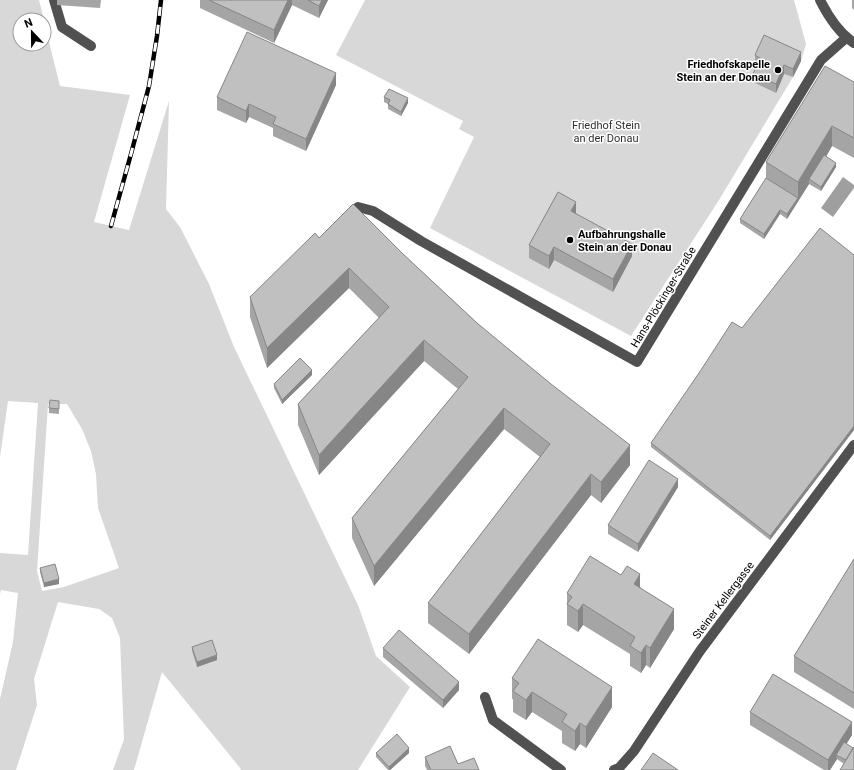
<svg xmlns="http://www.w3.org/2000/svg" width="854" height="770" font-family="Roboto,sans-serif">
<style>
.green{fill:#d8d8d8;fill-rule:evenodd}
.water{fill:#9f9f9f}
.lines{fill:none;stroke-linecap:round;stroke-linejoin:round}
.minor{stroke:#515151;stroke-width:10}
.rail-casing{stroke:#000;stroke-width:4.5}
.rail{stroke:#fff;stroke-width:3;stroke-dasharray:9;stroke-linecap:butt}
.wall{fill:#a5a5a5}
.shaded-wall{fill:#868686}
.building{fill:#c0c0c0;stroke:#868686}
.poi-dot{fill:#000;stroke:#fff;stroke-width:1.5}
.labels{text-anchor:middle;stroke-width:3;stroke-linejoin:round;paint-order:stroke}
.poi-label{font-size:11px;font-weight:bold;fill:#000;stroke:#fff;text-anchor:end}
.park-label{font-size:11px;fill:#2f2f2f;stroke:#fff}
.street-label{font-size:11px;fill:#000;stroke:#fff}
</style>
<rect width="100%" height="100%" fill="#fff"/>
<path class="green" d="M0 0H39L44 20H20V44H44V22L60 86 130 95 94 222 129 230 169 101 166 209 180 227 209 284 234 347 358 605 376 656 410 687 358 770H240L241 769 162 672 134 770H113L124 739 120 638 112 618 99 609 58 602 34 679 37 705 16 770H0V699L13 642 18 593 1 590 0 594V553L28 555 38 403 8 401 0 457ZM48 404H67L82 429 91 451 96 474 98 508 119 568 64 587 42 591 37 571Z
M365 0H794L806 44 801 61 793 77 719 200 631 336 430 228 474 137 459 129 463 121 336 55Z"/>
<path class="water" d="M843 177 854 185V188L833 217 821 208Z"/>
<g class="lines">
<path class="minor" d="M54 0 62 27 91 46
M820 0C828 16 839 33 854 43
M358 207 373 211 421 241 637 362 821 60 846 38
M485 697 493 720 561 770
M614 770 619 768 634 751 700 651 854 445"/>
<defs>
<path id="rail" d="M111 226 131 154 149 86 157 36 161 0"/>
</defs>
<use href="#rail" class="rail-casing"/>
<use href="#rail" class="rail"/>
</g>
<path class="wall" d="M57 0H101L100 8 57 5Z
M200 0H328L319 18 292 5 274 43 200 8Z
M852 0H854V10L852 8Z
M755 55 801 61 793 77 784 74 776 93 753 82V74L757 65 755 64Z
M854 82V158L832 146 826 157 836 167 821 191 809 184 787 219 780 214 764 239 740 223V219L766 178V162Z
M336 85 306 151 273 136V128L249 117 246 123 217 110V97Z
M384 97 408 103 401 116 388 109V104L384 102Z
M576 213 632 256 613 292 554 260 549 269 529 258V245Z
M319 238 402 253 630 465 601 503 591 495 469 654 428 623V603L540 457 504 429 374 586 352 538V518L458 389 424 361 319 475 298 425V404L379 318 349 288 267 368 250 317V297Z
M854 255V430L770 540 651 447V443L742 328Z
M312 375 282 404 274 388V384Z
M59 406V414L49 413V408Z
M678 487 638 552 608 534V525Z
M854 559V709L794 672V656Z
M40 568 59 584 44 587 40 572Z
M640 587 674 629 650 668 646 665 641 673 630 666V654L583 625 578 632 567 625V593Z
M192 647 217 660 197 667 192 651Z
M383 648 459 690 443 708 383 657Z
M512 678 612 707 586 748 580 744 575 751 562 743V731L532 712 526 720 513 712V699H512Z
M750 712 852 735 846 744 853 748 844 764 837 759 830 770H824L750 725Z
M376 753H409L390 770H388L376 757Z
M425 757 458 764 479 770H427L425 766Z"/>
<path class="shaded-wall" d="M288 0H292V5L274 43V30Z
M322 0H328L319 18V6Z
M801 52V61L793 77V69Z
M784 65V74L776 93V84Z
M336 73V85L306 151V139Z
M408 98V103L401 116V112Z
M249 104V117L246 123V111Z
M832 126V146L811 181 809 179V184L787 219V214L798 198V182Z
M836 163V167L821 191V187Z
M576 202V214L571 211Z
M780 210V214L764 239V234Z
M632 244V256L613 292V279Z
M554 247V260L549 269V256Z
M349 268V288L267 368V348Z
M424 340V361L319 475V455Z
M312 370V375L282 404V400Z
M504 408V429L374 586V566Z
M854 426V430L770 540V536Z
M630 445V465L601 503V482Z
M591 474V495L469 654V634Z
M678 479V487L638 552V544Z
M640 574V595L634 584Z
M59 579V584L44 587V583Z
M583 604V625L578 632V611Z
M674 609V629L650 668V648Z
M646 645V665L641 673V653Z
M217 655V660L197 667V662Z
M459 682V690L443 708V700Z
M612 687V707L586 748V727Z
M532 692V712L526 720V700Z
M852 722V735L839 756 836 755 837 759 830 770H828V760Z
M580 723V744L575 751V731Z
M409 748V753L390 770H389V767Z"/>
<path class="building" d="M209 0H288L274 30Z
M308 0H322L319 6Z
M247 32 336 73 306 139 273 124 276 117 249 104 246 111 217 97Z
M764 35 801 52 793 69 784 65 776 84 753 74 760 58 755 55Z
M825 66 854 82V138L832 126 798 182 766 162Z
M389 89 408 98 401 112 388 104 390 100 384 97Z
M824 155 836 163 821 187 809 179Z
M766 178 798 198 787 214 780 210 764 234 740 219Z
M558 192 576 202 571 211 632 244 613 279 554 247 549 256 529 245Z
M353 204 402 253 477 323 551 384 630 445 601 482 591 474 469 634 428 603 550 444 504 408 374 566 352 518 468 377 424 340 319 455 298 404 389 307 349 268 267 348 250 297 315 233 319 238Z
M820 228 854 255V426L770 536 651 443 701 370 732 322 742 328Z
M300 358 312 370 282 400 274 384Z
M50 400 59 401V409L49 408Z
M649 460 678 479 638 544 608 525Z
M590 556 621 575 627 566 640 574 634 584 674 609 650 648 646 645 641 653 630 646 635 637 583 604 578 611 567 604 572 597 567 593Z
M854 559V693L794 656Z
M55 564 59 579 44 583 40 568Z
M399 630 459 682 443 700 383 648Z
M538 639 612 687 586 727 580 723 575 731 562 722 567 714 532 692 526 700 513 691 519 683 512 678Z
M212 640 217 655 197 662 192 647Z
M773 674 852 722 828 760 750 712Z
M397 734 409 748 389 767 376 753Z
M844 742 853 748 846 760 836 755Z
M450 746 458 764 474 758 479 770H431L425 757Z
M854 747V770H840Z
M653 753 678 770H641Z"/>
<g class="poi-dot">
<circle cx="778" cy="70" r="4"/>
<circle cx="570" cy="240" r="4"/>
</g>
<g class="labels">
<g class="poi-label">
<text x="770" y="68">Friedhofskapelle<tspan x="770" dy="13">Stein an der Donau</tspan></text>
<text x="578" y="238" text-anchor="start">Aufbahrungshalle<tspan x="578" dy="13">Stein an der Donau</tspan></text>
</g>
<g class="park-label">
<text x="606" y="129">Friedhof Stein<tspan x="606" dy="13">an der Donau</tspan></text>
</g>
<g class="street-label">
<text transform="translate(663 297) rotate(-59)" y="4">Hans-Plöckinger-Straße</text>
<text transform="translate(723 600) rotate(-53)" y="4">Steiner Kellergasse</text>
</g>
</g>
<g transform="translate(32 32) rotate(338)"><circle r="19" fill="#ffffff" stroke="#999999"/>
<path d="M0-3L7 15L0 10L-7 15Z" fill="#000000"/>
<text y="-6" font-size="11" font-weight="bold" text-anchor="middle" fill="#000000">N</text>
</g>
</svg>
